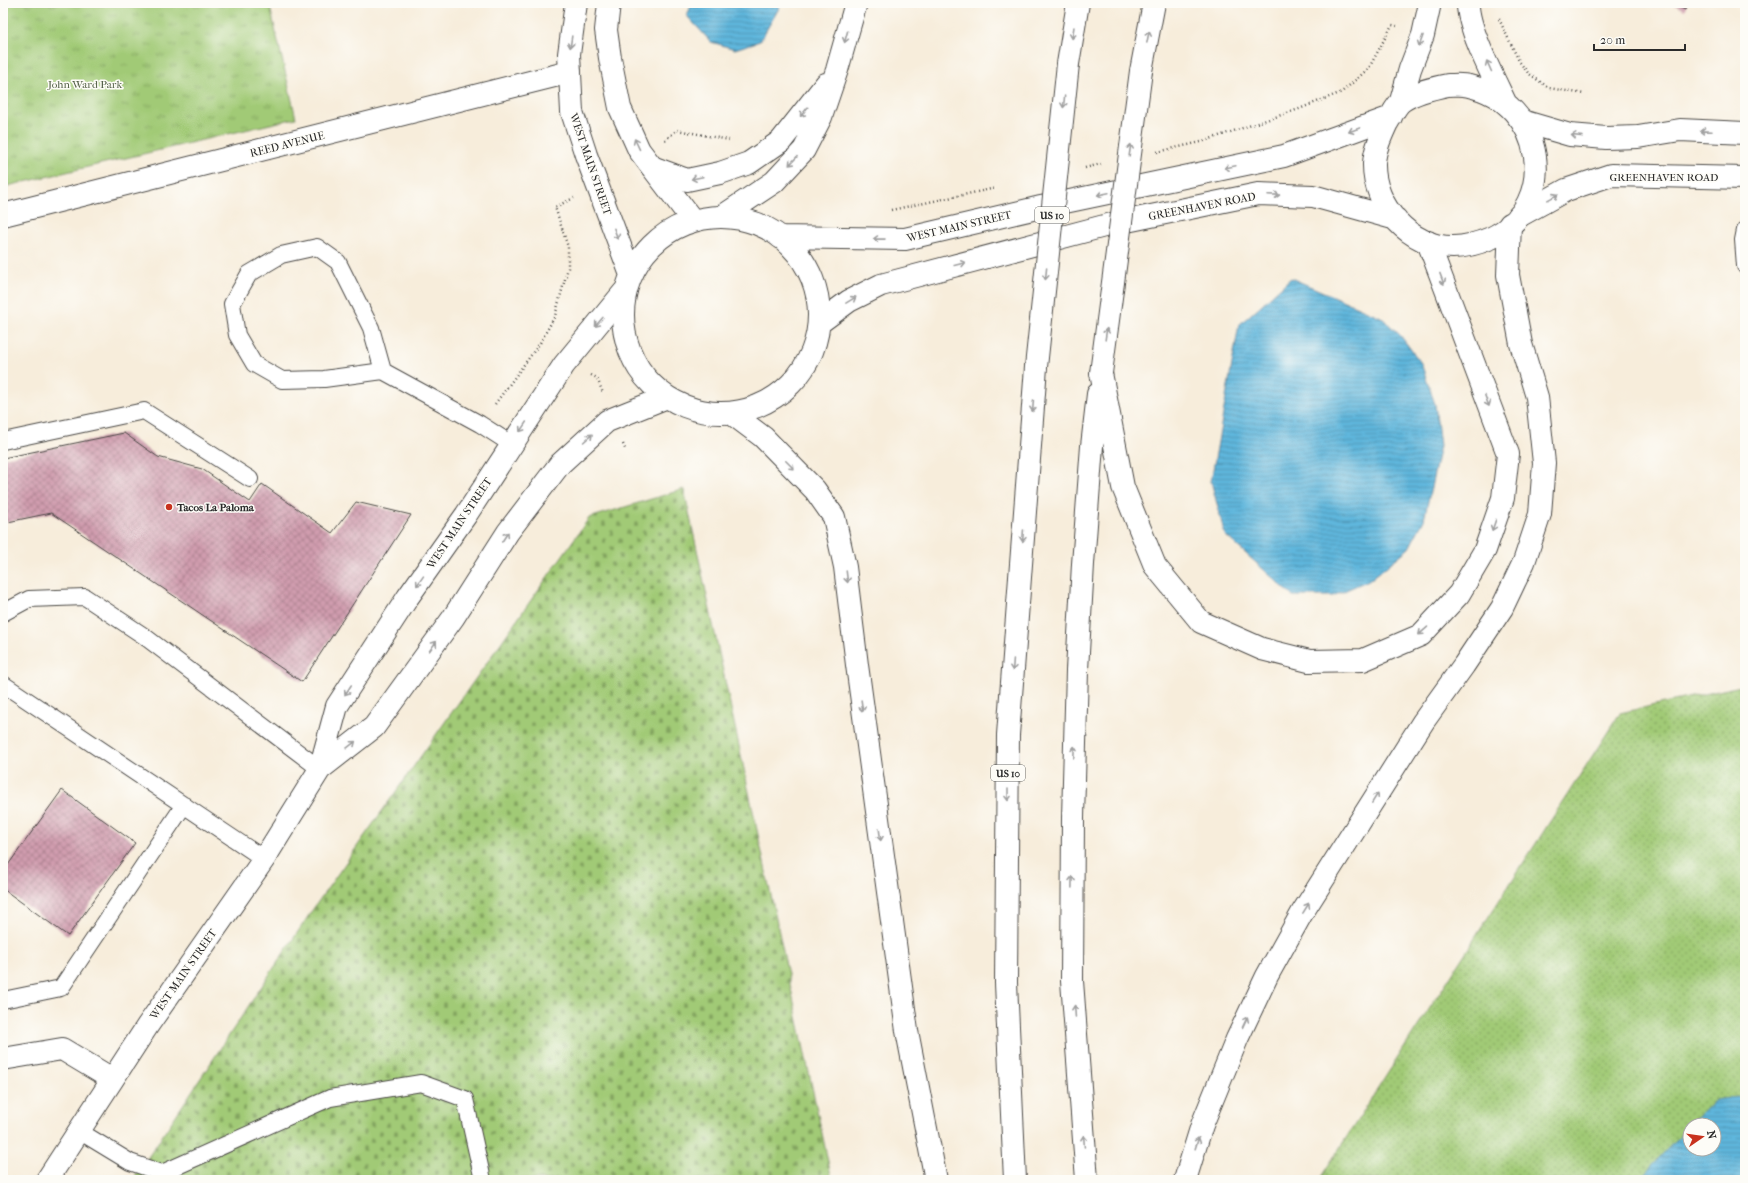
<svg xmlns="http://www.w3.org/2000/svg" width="1748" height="1183" font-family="'IM FELL French Canon',serif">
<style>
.grass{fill:url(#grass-dots);stroke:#667a50;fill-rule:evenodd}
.cemetery{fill:url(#cemetery-stones);stroke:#667a50}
.park{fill:url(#park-tufts);stroke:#667a50}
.water{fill:url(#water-rules);stroke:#457084;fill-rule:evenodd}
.building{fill:url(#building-cross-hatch)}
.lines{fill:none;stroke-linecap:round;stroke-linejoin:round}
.lane-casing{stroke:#4a4845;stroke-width:18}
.street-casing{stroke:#4a4845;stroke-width:24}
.secondary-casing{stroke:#4a4845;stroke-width:24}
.highway-casing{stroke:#4a4845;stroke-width:24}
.path{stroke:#4a4845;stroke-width:2.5;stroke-dasharray:1 3;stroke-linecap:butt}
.lane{stroke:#fff;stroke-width:16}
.street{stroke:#fff;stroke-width:22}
.secondary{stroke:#fff;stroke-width:22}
.highway{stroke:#fff;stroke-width:22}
.highway-bridge-casing{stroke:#4a4845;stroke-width:24;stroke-linecap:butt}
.highway-bridge{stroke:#fff;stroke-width:22}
.oneway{stroke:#a0a0a0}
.poi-dot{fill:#c8321e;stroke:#fdfcf7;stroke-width:1.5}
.labels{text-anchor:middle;stroke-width:3;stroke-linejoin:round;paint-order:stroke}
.shield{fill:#fdfcf7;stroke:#6a6a68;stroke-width:1}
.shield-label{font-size:10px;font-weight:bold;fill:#2b2b2b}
.park-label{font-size:11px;fill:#4e5b42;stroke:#fdfcf7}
.street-label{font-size:11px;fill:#2b2b2b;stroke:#fdfcf7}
.poi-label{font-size:11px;font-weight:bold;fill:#2b2b2b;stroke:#fdfcf7;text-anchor:start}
</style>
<defs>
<pattern id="grass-dots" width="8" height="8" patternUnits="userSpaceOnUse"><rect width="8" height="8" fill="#a1ca76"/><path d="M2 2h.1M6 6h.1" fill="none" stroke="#83a461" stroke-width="1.8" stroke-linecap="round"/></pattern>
<pattern id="cemetery-stones" width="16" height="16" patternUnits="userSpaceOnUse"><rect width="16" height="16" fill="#a1ca76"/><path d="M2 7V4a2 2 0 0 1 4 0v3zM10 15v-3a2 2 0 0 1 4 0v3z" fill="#83a461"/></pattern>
<pattern id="park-tufts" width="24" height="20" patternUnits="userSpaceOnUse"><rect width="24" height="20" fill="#a1ca76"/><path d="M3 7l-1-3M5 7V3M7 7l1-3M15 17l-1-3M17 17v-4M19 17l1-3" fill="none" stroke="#83a461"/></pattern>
<pattern id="water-rules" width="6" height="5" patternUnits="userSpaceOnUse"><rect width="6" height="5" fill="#5fb6dc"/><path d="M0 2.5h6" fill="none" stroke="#4f94b3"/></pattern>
<pattern id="building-cross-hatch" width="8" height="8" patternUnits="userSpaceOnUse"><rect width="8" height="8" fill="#d09cae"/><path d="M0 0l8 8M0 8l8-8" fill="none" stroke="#a97f8e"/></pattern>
</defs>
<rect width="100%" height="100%" fill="#fdfcf7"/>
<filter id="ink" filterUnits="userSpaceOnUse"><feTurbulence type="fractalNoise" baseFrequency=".025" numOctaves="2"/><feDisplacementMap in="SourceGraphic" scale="8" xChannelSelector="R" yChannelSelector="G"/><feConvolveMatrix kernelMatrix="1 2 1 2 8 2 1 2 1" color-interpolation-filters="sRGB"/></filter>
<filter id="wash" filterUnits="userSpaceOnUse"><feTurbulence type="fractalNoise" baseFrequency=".012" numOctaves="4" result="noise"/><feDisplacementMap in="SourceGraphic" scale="16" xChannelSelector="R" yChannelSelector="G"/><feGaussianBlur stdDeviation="0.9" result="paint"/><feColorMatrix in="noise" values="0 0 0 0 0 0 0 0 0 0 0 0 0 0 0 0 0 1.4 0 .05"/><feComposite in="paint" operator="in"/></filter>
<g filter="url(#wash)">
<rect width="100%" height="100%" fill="#f7eddb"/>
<path class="grass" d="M1745 685V1180H1319L1620 713ZM1690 1125H1714V1149H1690Z"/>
<path class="cemetery" d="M684 489 832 1180H133L313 909 589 518Z"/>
<path class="park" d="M3 3H269L296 118 3 187Z"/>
<path class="water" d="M692 3H782L760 41 735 49 711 42 687 16Z
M1291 278 1381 317 1400 335 1421 363 1435 404 1440 446 1424 520 1409 548 1371 579 1333 596H1293L1225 535 1211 481 1239 325Z
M1745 1096V1180H1638L1714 1100ZM1690 1125H1714V1149H1690Z"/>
<g id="blocks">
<path class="building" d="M1671 3H1687L1685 10Z
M124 433 158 457 202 469 250 502 262 484 332 533 356 502 411 515 302 682 51 513 3 523V458Z
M62 790 135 843 68 936 3 889V872Z"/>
</g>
</g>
<g filter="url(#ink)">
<use href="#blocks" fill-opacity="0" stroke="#4a4845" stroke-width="1"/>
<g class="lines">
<defs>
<path id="lane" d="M1745 230 1743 240 1745 266
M383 371 324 379 282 380 254 364 237 335 232 304 249 274 281 255 317 247 338 262 371 328 383 371 480 424 511 444
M3 441 144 411 250 479
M3 613 29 599 85 597 144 636 320 769
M3 684 264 859
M3 1000 61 988 184 805
M79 1131 130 1162 162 1173 330 1098 421 1083 465 1099 483 1180"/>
<path id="street" d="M1522 121 1570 135 1606 138 1638 137 1680 130 1745 133
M3 215 570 72
M1519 216 1566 190 1611 175 1745 178
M3 1059 62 1049 112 1079"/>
<path id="secondary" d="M576 3 569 54 572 112 586 155 631 275
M609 3 606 30 610 58 620 108 639 150 693 221
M1468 3C1467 27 1494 79 1505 102
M1448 85C1455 85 1462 84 1469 86 1544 102 1562 204 1491 238 1479 243 1466 247 1453 247 1410 247 1373 206 1374 163 1375 149 1381 136 1387 123 1391 117 1396 105 1402 101 1415 92 1433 88 1448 85Z
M1401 101 1410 69 1423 35 1430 3
M623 315a98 98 0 1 1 196 0a98 98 0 1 1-196 0Z
M780 237 905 239 1041 207 1284 156 1391 117
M819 323 849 301 881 285 1112 224 1258 194 1313 196 1396 219
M320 769 374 727 453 618 508 532 560 464 607 421 667 397
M47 1180 148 1025 264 859 320 769 337 706 367 660 408 597 466 515 564 365 624 292"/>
<path id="highway" d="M1068 64 1078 3
M1141 71 1154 3
M652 167 687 180 720 173 749 163 781 141 826 84
M723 216 774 182 804 150 821 117 837 70 856 3
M1101 373 1123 487 1155 566 1201 622 1262 649 1309 661 1363 660 1421 635 1459 594 1485 550 1503 498 1508 454 1428 242
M731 413 763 437 815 490 834 517 845 567 857 665 907 1031 936 1180
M1015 1180 1006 983 1008 735 1036 367
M1087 1180 1072 981 1073 818 1077 670 1083 564 1092 446 1098 394
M1185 1180 1202 1125 1237 1039 1267 976 1302 913 1423 722 1464 665 1502 608 1524 562 1540 514 1544 463 1537 397 1521 344 1508 275 1510 224"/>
</defs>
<use href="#lane" class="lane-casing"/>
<use href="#street" class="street-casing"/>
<use href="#secondary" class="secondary-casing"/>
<use href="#highway" class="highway-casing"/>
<path class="path" d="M1499 19 1519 61 1528 73 1549 88 1584 94
M665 140 677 130 729 140
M1157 152 1201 142 1299 109 1342 92 1369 68 1392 25 1397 26
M1085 168 1101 164
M891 210 996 188
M591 375 597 378 603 393
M495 404 540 343 555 316 568 268V247L555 207 574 198
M623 444 626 451"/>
<use href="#lane" class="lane"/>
<use href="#street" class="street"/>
<use href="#secondary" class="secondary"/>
<use href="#highway" class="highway"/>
<defs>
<path id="highway-bridge" d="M1036 367 1068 64
M1101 373 1141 71"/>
</defs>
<use href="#highway-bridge" class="highway-bridge-casing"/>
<use href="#highway-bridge" class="highway-bridge"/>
</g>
<defs><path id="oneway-shaft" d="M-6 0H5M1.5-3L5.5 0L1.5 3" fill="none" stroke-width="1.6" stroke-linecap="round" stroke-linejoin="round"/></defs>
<g class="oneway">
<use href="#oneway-shaft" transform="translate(1073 33) rotate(99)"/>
<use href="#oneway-shaft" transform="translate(846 37) rotate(105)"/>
<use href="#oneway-shaft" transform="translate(1148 37) rotate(-79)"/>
<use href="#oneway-shaft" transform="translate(1421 41) rotate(110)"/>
<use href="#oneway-shaft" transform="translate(571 42) rotate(98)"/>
<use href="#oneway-shaft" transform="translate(1489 66) rotate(-114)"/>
<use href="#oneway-shaft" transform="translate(1064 102) rotate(96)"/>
<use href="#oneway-shaft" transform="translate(804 112) rotate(129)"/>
<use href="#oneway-shaft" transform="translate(1354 130) rotate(160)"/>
<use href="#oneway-shaft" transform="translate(1706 131) rotate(-178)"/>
<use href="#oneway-shaft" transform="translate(1577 136) rotate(-174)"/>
<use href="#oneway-shaft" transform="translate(637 144) rotate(-115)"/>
<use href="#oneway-shaft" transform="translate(1130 150) rotate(-82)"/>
<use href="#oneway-shaft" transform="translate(793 161) rotate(133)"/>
<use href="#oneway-shaft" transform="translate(1230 167) rotate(168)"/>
<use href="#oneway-shaft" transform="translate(697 178) rotate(168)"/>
<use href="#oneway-shaft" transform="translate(1103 194) rotate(168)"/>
<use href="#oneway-shaft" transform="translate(1274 195) rotate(2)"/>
<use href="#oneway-shaft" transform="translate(1553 197) rotate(-29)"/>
<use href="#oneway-shaft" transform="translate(616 234) rotate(70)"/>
<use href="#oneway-shaft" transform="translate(879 239) rotate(-179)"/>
<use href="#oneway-shaft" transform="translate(960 264) rotate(-14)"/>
<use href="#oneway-shaft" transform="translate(1046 274) rotate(96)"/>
<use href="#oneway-shaft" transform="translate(1442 279) rotate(69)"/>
<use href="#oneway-shaft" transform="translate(851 300) rotate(-31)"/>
<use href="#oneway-shaft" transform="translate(599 322) rotate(130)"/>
<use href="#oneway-shaft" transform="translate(1106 334) rotate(-82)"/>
<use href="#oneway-shaft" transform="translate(1487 401) rotate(69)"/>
<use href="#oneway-shaft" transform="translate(1033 406) rotate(94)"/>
<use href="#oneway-shaft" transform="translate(523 427) rotate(124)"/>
<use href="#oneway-shaft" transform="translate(588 438) rotate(-42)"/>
<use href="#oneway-shaft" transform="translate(790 465) rotate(45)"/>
<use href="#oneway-shaft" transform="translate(1494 525) rotate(109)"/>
<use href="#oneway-shaft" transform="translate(1023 536) rotate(94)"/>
<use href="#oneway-shaft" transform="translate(505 537) rotate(-57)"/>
<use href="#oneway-shaft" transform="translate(847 577) rotate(83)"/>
<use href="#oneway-shaft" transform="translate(420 581) rotate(125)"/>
<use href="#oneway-shaft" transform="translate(1423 631) rotate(139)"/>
<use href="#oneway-shaft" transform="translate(433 646) rotate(-54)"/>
<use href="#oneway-shaft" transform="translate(1013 665) rotate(94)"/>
<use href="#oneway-shaft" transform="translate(348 690) rotate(123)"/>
<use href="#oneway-shaft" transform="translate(862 706) rotate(82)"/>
<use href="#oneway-shaft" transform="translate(351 745) rotate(-38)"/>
<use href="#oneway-shaft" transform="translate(1074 752) rotate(-88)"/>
<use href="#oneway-shaft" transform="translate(1008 795) rotate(90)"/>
<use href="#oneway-shaft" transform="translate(1375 798) rotate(-58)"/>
<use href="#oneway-shaft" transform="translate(880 835) rotate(82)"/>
<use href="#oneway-shaft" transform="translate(1072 882) rotate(-89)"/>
<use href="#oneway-shaft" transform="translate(1306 908) rotate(-58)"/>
<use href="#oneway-shaft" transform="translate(1075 1011) rotate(-94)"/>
<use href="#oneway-shaft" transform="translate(1245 1022) rotate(-65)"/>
<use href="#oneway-shaft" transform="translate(1084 1141) rotate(-94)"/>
<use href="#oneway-shaft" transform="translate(1197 1143) rotate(-72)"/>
</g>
</g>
<circle class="poi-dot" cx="169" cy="507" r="4"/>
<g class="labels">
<g class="shield">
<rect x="1035" y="207" width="34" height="16" rx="3"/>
<rect x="991" y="765" width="34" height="16" rx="3"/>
</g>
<g class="shield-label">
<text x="1052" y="219">US 10</text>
<text x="1008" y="777">US 10</text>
</g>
<g class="park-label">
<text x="85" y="88">John Ward Park</text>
</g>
<g class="street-label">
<text transform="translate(287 144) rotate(-14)" y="4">REED AVENUE</text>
<text transform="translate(591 164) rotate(71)" y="4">WEST MAIN STREET</text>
<text x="1664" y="181">GREENHAVEN ROAD</text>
<text transform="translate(1202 206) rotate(-11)" y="4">GREENHAVEN ROAD</text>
<text transform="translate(959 226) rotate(-13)" y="4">WEST MAIN STREET</text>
<text transform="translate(459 523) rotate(-56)" y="4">WEST MAIN STREET</text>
<text transform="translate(183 974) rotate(-55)" y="4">WEST MAIN STREET</text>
</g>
<g class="poi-label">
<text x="177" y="511">Tacos La Paloma</text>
</g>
</g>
<rect width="1748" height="1183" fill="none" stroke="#fdfcf7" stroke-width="16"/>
<g transform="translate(1702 1137) rotate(77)"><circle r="19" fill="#fdfcf7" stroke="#a9a8a5"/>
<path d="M0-3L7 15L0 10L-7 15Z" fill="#c8321e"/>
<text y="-6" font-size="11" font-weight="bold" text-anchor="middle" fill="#2b2b2b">N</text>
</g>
<path d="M1594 44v6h91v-6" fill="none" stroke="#2b2b2b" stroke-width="2"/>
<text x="1600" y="44" font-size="12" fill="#2b2b2b" stroke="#fdfcf7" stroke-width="3" paint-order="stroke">20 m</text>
</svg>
